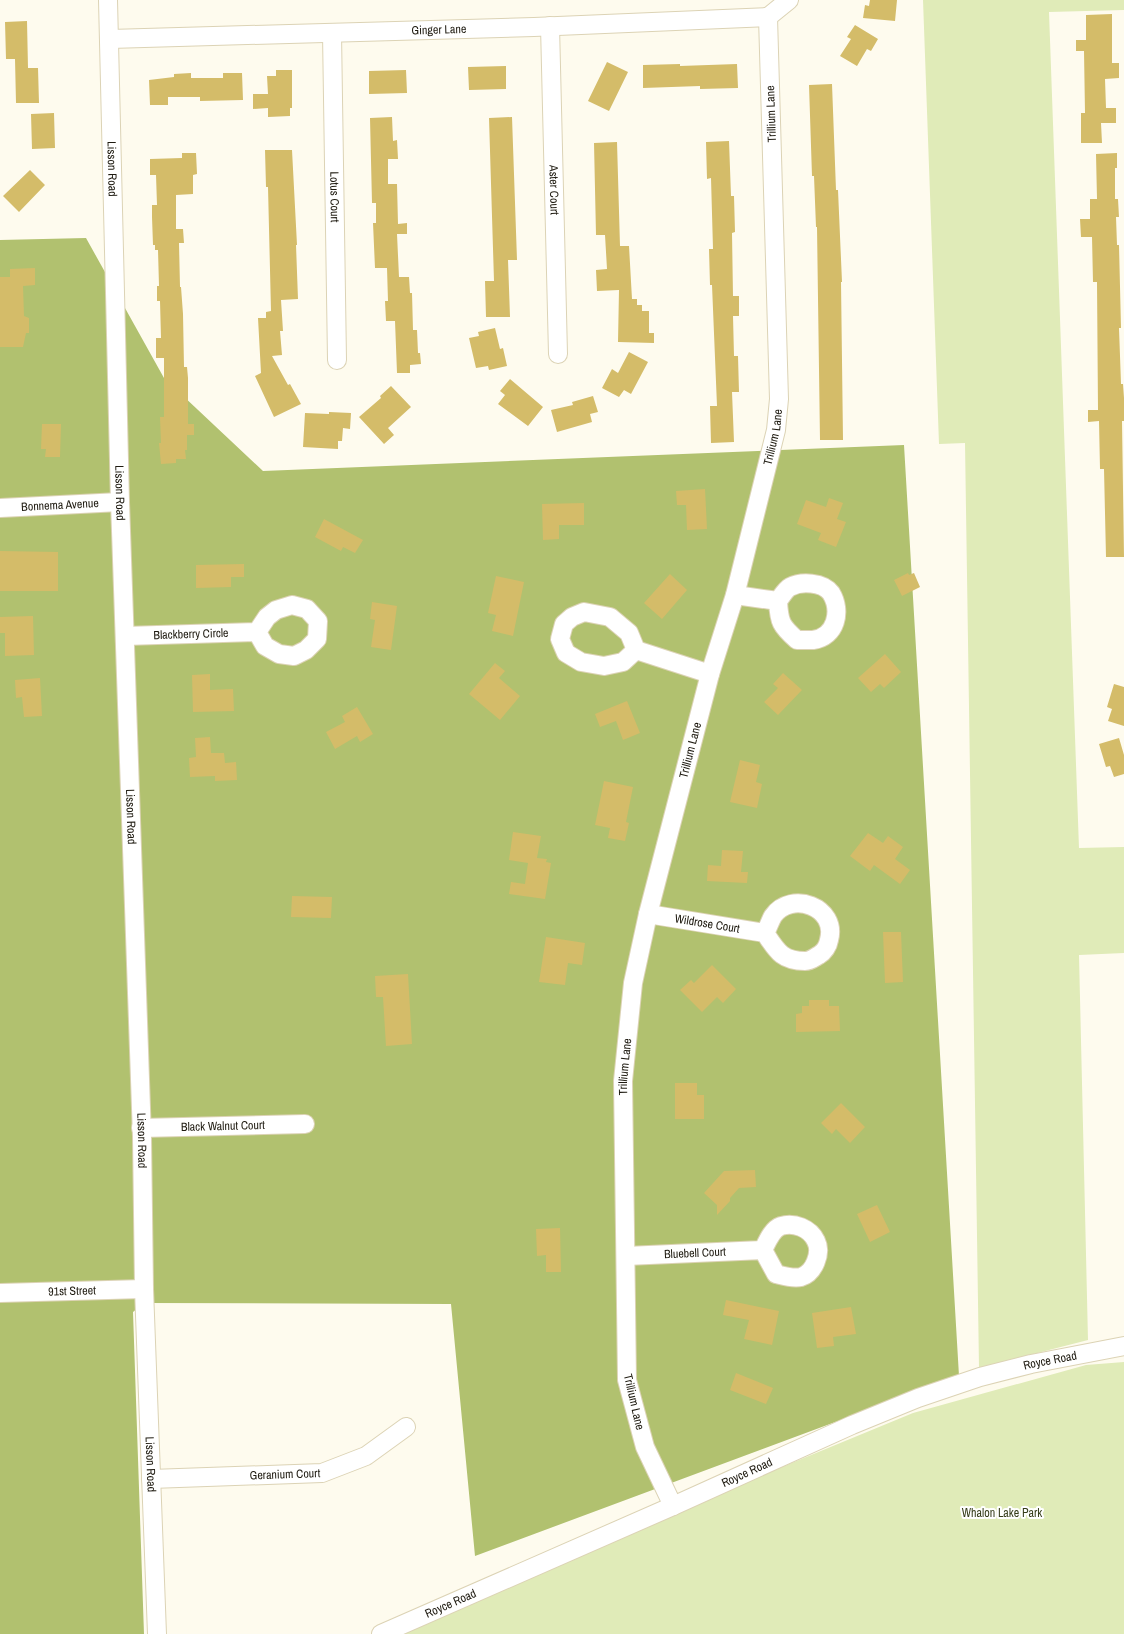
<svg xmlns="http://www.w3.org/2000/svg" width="1124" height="1634" font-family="'Archivo Narrow',sans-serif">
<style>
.green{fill:#e0ebb8}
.forest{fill:#b1c16f}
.building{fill:#d4bc69}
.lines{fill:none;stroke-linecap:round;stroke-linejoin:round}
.minor-casing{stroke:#dcd3b5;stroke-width:20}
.minor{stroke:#fff;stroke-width:18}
.labels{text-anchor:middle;stroke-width:4;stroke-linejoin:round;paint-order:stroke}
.street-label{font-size:12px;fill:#1e1a10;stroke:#fff}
.park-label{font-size:12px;fill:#353c19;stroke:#fff}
</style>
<rect width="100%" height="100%" fill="#fefbee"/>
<path class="green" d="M923 0H1124V10L1049 12 1079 848 1124 847V953L1079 955 1088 1340 979 1368 965 443 939 444Z
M1124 1362V1634H377L913 1413 1086 1365Z"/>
<path class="forest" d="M86 238 164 378 263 471 904 445 959 1376 475 1556 451 1304 144 1303 133 1312 144 1634H0V240Z"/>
<path class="building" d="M870 0H897L895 21 863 18 865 5 869 6Z
M1112 14V63H1119V78L1105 79 1106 108H1116V123H1101L1102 143H1081V113H1085L1084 51H1076V40H1086V15Z
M27 21 28 68H38L39 103H16L15 59H6L5 22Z
M855 25 878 39 871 51 867 49 857 66 840 56 851 39 847 37Z
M607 62 628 72 609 111 588 101Z
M680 64V66L737 64 738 88 700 89V86L643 88V65Z
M506 66V89L469 90 468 67Z
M276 70H292V108H290V116L268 117V108L253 109V94H268L267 76H276Z
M406 70 407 93 369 94V71Z
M191 73V78H223V73H242L243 100 200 101V97H168V105H150L149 80 174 77V74Z
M832 84 836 190H838L842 282H841L843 440H820L817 227H816L814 176H812L809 85Z
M54 113 55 148 32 149 31 114Z
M392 117 393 141 397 140 398 159H388V184H397L398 224 407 223V234H397L399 277H409L410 293H412L413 330H417L418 353H420L421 364 410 365V373H397L395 321H386L385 301H388L387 268H375L373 223H376V203H372L370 118Z
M512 117 517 260H508L510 317H486L485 281H494L489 118Z
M729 141 731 196H734L735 232 732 233 733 296H739V316H733L734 356H738L739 392H732L734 442 711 443 710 406H717L712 285H710L709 249H713L711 178 707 179 706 142Z
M617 142 620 246H629L632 299H637V305H642V311H649V333H654V343L618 342 619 290 597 291 596 270 607 269 605 235H596L594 143Z
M265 150H292L297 245H296L298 299 281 300 283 331H280L282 355 272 356 288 385 290 384 301 404 274 417 255 376 261 373 258 318H266V312L271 311 268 187H266Z
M182 153H196L197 174 193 175V194L176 195V229H183L184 243H179L180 287H181L183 314 184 367H187L188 378V424H194V435H187V450H185L186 459H176V463L161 464 159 443H161L160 417H164V358H156V338H161L160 301H157V286H159L158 250H155V245H153L152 217V205H157L156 175H150V159L182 158Z
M1117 153V168H1115V199H1118L1119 217H1116L1117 245H1119L1121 328H1119L1121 384H1123L1124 398V421H1122L1124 557H1106L1104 469H1100L1099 421 1088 422V410H1098L1097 282H1093L1092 237H1081L1080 219H1090V199H1097L1096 154Z
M30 170 45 185 19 212 3 196Z
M35 268V285L23 286 24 316 29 318V333H26L23 347H0V277H10V269Z
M495 328 500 349 503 348 507 366 489 370 488 366 476 368 469 338 479 336 478 332Z
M629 352 648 362 631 394 624 390 619 397 602 388 612 369 618 373Z
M510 379 543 407 528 426 498 404 505 395 500 391Z
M391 386 411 407 388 428 394 435 384 444 359 417 381 398 380 396Z
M593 396 598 412 590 414 592 422 557 432 551 410 573 405 572 402Z
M329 412 351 413 350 429 343 428 342 441H338V449L303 447 305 413 329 414Z
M42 424H61L60 457H45L46 449H41Z
M705 489 707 529 687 530 686 505H677L676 491Z
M829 498 843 503 837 519 846 522 836 547 818 540 821 533 797 524 806 500 826 507Z
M584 503V525H559V539L543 540 542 504Z
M324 519 363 540 355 553 343 547 341 551 315 537Z
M0 551 58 552V591H0Z
M244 564V577H231V587L196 588V565Z
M908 573 909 575 914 573 920 587 902 596 894 580Z
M670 574 687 590 662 619 644 603Z
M496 576 524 582 513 636 492 631 496 615 488 613Z
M372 602 397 606 391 650 371 647 375 620 370 619Z
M33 616 34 655 5 656V633H0V617Z
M885 654 901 672 884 688 880 684 871 692 858 678Z
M495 663 505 671 499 678 520 696 500 720 469 694Z
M783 673 802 690 778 715 764 702 778 688 773 684Z
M210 674V690L233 689 234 711 193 712 192 675Z
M40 678 42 716 24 717 22 697 16 698 15 680Z
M1114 684 1124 687V726L1108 721 1112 709 1107 707Z
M627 701 640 733 623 740 616 721 600 727 595 714Z
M357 707 373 734 360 742 357 736 335 749 326 732 345 722 342 716Z
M210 737 211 753H224L225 763 236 762 237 780 215 781V776L190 777 189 758 196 757 195 738Z
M1119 738 1124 755V774L1114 777 1110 766 1106 767 1099 744Z
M740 760 760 765 756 782 762 784 757 808 730 802Z
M604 781 633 787 626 822 629 823 625 841 608 838 610 828 595 825Z
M513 832 541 836 537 858 547 859 546 862 551 863 545 899 509 894 511 882 525 884 528 863 509 860Z
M868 833 883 843 888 836 903 847 895 859 910 870 900 884 874 865 870 871 850 856Z
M722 850 743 851 741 872H748L747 883 707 881 708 865 721 866Z
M292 896 332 897 331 918 291 917Z
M883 932H901L903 982 885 983Z
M546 937 585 943 582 965 568 963 565 985 539 982Z
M712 965 736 989 723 1003 717 997 702 1012 680 990 691 980 694 983Z
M408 974 412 1044 386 1046 383 997H376L375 976Z
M809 1000H829V1006H839L840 1031 796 1032V1014L802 1013V1006H809Z
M675 1083H697V1095H704V1119H675Z
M841 1103 865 1127 850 1143 836 1129 832 1134 821 1123Z
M755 1170 756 1187 739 1188 730 1198V1201L717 1215V1205L704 1193 724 1171Z
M877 1205 890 1232 870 1242 857 1214Z
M560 1228 561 1272H546V1255L537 1256 536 1229Z
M726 1300 779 1311 772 1345 744 1339 749 1320 723 1315Z
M851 1307 856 1334 833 1337 834 1346 817 1348 812 1313Z
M736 1373 773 1388 766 1404 730 1390Z"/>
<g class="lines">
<defs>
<g id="minor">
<path id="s1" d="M108 0 120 502 142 1137 144 1289 157 1634"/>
<path d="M768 17 789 0"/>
<path id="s2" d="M550 26 558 354"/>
<path id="s3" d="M332 33 337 360"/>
<path id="s4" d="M110 39 534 27 768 17"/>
<path id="s5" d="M0 508 120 502"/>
<path d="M735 595 778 601C781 597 786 589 790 587 801 581 823 582 831 593 842 611 836 637 813 640 808 640 803 640 797 640 781 626 779 622 778 601"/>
<path id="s6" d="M125 636 257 632 267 617 276 610 292 605 307 609 318 621 317 639 306 650 294 656 279 654 265 646 257 632"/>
<path d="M636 650 623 662 604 666 581 662 566 653 560 639 564 624 572 617 584 612 610 617 629 633 636 650 710 674"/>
<path id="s7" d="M648 914 765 933C768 928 770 921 773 916 791 890 838 907 829 940 828 946 824 952 819 955 815 957 811 961 805 961 782 961 777 951 765 933"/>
<path id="s8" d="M141 1128 305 1124"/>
<path id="s9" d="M626 1256 763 1250 776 1274C784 1276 793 1279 801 1277 814 1273 822 1253 816 1241 810 1228 794 1222 781 1226 772 1229 767 1242 763 1250"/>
<path id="s10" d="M0 1293 144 1289"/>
<path id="s11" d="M151 1479 322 1473 366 1456 406 1427"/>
<path id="s12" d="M673 1506 645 1447 627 1380 623 1081 633 983 648 914 710 674 735 595 776 430 779 399 768 17"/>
<path id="s13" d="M381 1634 673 1506 852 1425 918 1398 980 1377 1031 1364 1124 1346"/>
</g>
</defs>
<use href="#minor" class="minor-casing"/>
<use href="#minor" class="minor"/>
</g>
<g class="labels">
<g class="street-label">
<text dy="4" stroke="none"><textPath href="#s4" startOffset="329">Ginger Lane</textPath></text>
<text transform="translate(771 114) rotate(-92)" y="4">Trillium Lane</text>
<text dy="4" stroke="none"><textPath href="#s1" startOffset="169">Lisson Road</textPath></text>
<text dy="4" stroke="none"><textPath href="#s2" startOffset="164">Aster Court</textPath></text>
<text dy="4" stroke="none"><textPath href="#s3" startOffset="164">Lotus Court</textPath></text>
<text dy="4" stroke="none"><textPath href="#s12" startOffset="1096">Trillium Lane</textPath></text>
<text dy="4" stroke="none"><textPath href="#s1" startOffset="493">Lisson Road</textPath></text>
<text dy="4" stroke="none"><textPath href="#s5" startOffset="60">Bonnema Avenue</textPath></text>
<text dy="4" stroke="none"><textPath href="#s6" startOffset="66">Blackberry Circle</textPath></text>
<text dy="4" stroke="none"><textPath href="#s12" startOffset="772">Trillium Lane</textPath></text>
<text dy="4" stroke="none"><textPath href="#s1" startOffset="817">Lisson Road</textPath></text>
<text dy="4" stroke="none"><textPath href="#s7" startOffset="60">Wildrose Court</textPath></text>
<text dy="4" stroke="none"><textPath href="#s12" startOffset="448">Trillium Lane</textPath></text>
<text dy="4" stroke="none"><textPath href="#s8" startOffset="82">Black Walnut Court</textPath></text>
<text dy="4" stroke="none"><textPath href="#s1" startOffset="1141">Lisson Road</textPath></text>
<text dy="4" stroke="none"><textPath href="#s9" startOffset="69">Bluebell Court</textPath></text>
<text dy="4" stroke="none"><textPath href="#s10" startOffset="72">91st Street</textPath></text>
<text dy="4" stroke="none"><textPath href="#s13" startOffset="724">Royce Road</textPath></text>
<text transform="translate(634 1402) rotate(77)" y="4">Trillium Lane</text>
<text dy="4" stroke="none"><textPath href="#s1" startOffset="1465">Lisson Road</textPath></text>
<text dy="4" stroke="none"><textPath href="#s13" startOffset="400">Royce Road</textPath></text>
<text dy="4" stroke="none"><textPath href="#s11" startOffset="134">Geranium Court</textPath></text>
<text dy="4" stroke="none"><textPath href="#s13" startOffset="76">Royce Road</textPath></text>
</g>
<g class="park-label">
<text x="1002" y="1517">Whalon Lake Park</text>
</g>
</g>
</svg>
